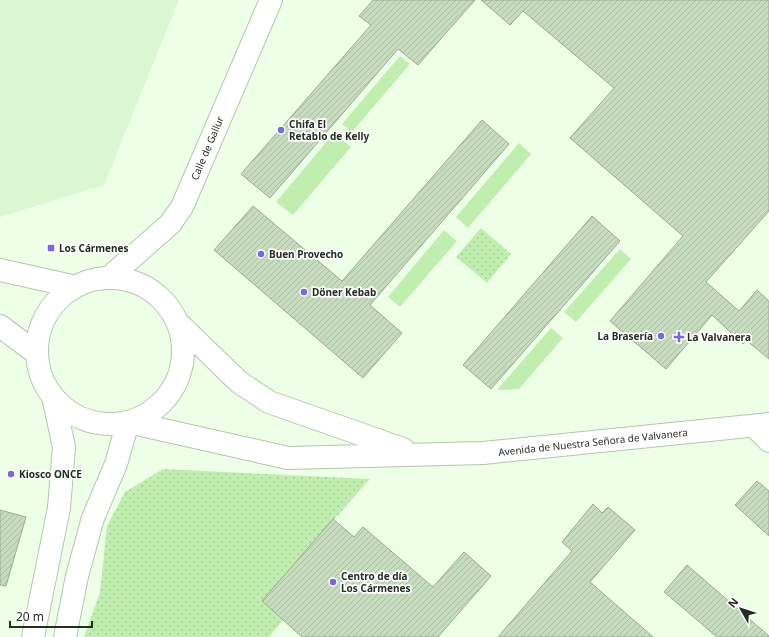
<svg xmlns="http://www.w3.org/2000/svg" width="769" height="637" font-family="'Noto Sans',sans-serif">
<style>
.built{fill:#dbf6d2}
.green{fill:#c0eeaf}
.park{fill:url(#park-dots)}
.building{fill:url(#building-hatch);stroke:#97ab90}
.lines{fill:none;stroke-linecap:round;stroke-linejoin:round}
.street-casing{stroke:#b3c7ab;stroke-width:24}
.secondary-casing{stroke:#b3c7ab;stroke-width:24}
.street{stroke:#fff;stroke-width:22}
.secondary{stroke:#fff;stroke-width:22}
.poi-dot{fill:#7b67e2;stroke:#fff;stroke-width:1.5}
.labels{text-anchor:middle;stroke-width:3.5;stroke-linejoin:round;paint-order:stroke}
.poi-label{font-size:10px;font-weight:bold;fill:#252d22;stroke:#fff;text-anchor:start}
.street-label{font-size:10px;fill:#252d22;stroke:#fff}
</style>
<defs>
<pattern id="park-dots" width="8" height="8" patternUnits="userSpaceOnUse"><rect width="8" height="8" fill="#c0eeaf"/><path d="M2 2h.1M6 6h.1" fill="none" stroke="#a5cc96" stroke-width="1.8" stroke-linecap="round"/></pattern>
<pattern id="building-hatch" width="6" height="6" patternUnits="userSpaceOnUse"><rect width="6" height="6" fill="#c7dcbf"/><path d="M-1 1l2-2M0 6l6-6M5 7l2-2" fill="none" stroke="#abbda4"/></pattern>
</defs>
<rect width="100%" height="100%" fill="#edffe7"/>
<path class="built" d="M0 0H179L104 185 0 217Z"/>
<path class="green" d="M400 56 410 64 352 132 342 124Z
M334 133 351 147 293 215 276 202Z
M519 143 531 154 468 228 456 217Z
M444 230 457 241 400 307 388 297Z
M620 249 631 259 576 322 564 312Z
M551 328 563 338 519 389 497 390Z"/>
<path class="park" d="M481 228 511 254 487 283 456 257Z
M163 469 370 479 262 601 283 620 269 637H84L100 592 107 526 125 492Z"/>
<path class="building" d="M373 0H475L418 65 398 49 270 198 241 174 371 25 359 16Z
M481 0H769V211L706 282 739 311 757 290 769 301V359L746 340 743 344 712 315 666 369 610 321 683 236 570 138 614 88 523 11 510 25Z
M482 120 509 144 370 305 402 333 363 378 214 250 253 206 342 281Z
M592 216 620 241 491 389 463 365Z
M757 481 769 491V536L735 505Z
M593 504 602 513 608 507 635 530 590 582 653 637H498L572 551 562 542Z
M0 510 26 517 6 586 0 585Z
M333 519 354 537 363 527 433 587 464 552 491 576 438 637H302L262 601Z
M687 565 769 636V637H717L664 592Z"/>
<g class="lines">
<defs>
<path id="street" d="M112 275 170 224 182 207 271 0
M754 426 769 441
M33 637 59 508 64 447 54 401
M65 637 77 576 93 518 116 464 128 422"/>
<path id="secondary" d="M0 270 72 286
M37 351a73 73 0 1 1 146 0a73 73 0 1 1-146 0Z
M180 325 239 382 269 402 403 449
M0 326 35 352
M128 422 288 458 483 453 769 424"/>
</defs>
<use href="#street" class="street-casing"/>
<use href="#secondary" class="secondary-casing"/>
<use href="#street" class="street"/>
<use href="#secondary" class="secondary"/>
</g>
<g class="poi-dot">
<circle cx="281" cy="130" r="4"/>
<rect x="47" y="244" width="8" height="8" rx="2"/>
<circle cx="261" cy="254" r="4"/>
<circle cx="304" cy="292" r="4"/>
<circle cx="661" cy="336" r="4"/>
<path d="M677 331h4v4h4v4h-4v4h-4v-4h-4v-4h4z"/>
<circle cx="11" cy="474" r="4"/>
<circle cx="333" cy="582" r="4"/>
</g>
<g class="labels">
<g class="poi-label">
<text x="289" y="128">Chifa El<tspan x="289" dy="12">Retablo de Kelly</tspan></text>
<text x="59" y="252">Los Cármenes</text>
<text x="269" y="258">Buen Provecho</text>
<text x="312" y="296">Döner Kebab</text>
<text x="653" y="340" text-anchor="end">La Brasería</text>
<text x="687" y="341">La Valvanera</text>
<text x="19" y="478">Kiosco ONCE</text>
<text x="341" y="580">Centro de día<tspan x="341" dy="12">Los Cármenes</tspan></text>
</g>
<g class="street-label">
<text transform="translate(207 148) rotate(-67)" y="4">Calle de Gallur</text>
<text transform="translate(593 442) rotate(-6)" y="4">Avenida de Nuestra Señora de Valvanera</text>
</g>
</g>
<g transform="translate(741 609) rotate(309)" stroke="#ffffff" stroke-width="3" paint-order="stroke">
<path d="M0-3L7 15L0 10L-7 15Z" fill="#252d22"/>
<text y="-6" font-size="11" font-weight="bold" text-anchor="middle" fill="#252d22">N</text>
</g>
<path d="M10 621v6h82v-6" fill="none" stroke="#252d22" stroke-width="2"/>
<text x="16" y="621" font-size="12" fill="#252d22" stroke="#ffffff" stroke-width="3" paint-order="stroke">20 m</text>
</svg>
